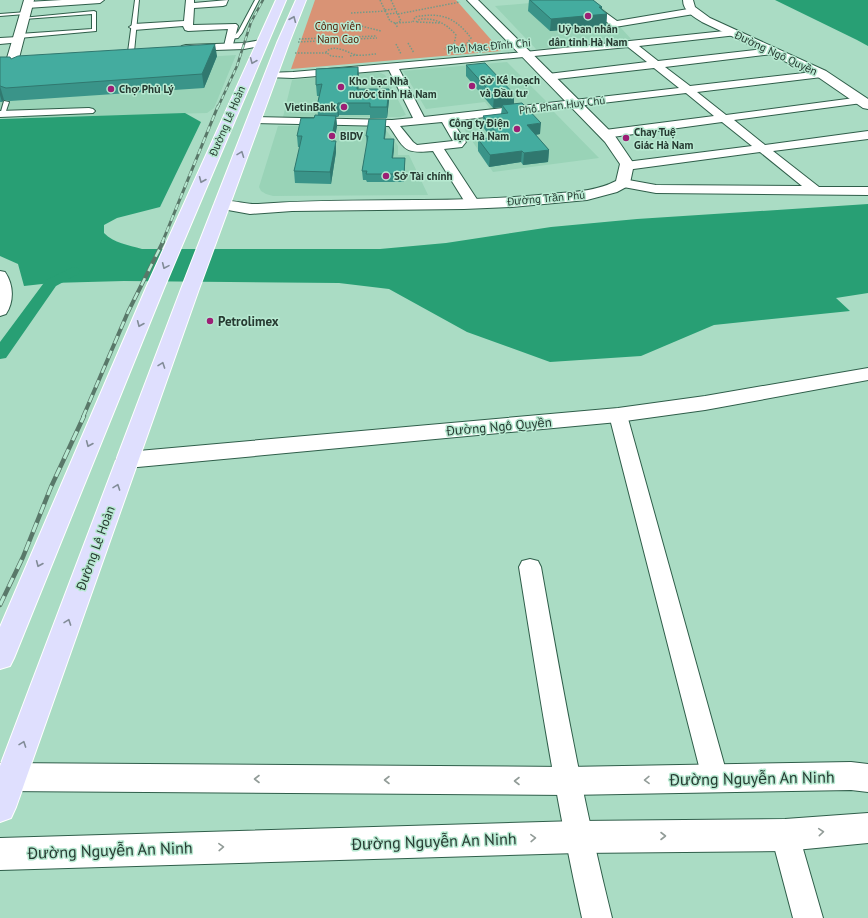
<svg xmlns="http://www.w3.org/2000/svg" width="868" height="918" font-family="'PT Sans',sans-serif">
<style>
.built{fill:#99d3b7}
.green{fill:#d99375}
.water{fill:#289f74}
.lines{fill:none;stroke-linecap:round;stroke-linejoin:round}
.canal{fill:#289f74;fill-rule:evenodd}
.service-casing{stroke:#2f5e4a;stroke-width:2}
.minor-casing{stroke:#2f5e4a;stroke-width:2}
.tertiary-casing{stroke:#2f5e4a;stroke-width:2}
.primary-casing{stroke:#fff;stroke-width:2}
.path{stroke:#749a88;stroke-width:1.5;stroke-dasharray:1.5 1.5;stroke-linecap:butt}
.service{fill:#fff;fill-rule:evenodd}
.minor{fill:#fff;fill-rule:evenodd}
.tertiary{fill:#fff;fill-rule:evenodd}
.primary{fill:#dfdffe;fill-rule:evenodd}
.rail-far3-casing{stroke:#597869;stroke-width:2.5}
.rail-far2-casing{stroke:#597869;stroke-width:3}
.rail-far1-casing{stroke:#597869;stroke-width:4}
.rail-casing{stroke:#597869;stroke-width:4.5}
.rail-far3{stroke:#b7e9d1;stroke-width:1.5;stroke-dasharray:4.5;stroke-linecap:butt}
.rail-far2{stroke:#b7e9d1;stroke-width:2;stroke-dasharray:6;stroke-linecap:butt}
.rail-far1{stroke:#b7e9d1;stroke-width:2.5;stroke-dasharray:8;stroke-linecap:butt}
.rail{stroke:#b7e9d1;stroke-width:3;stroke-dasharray:10;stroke-linecap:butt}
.wall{fill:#3a9489}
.shaded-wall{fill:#30786f}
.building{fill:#44ac9f;stroke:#30786f}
.oneway{stroke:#828c98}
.oneway2{stroke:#929c98}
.poi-dot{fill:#9c1f75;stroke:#b7e9d1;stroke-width:1.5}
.labels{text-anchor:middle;stroke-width:3;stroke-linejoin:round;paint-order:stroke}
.far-park-label{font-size:11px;fill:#501900;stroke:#b7e9d1}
.far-poi-label{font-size:11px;font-weight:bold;fill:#263a31;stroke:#b7e9d1;text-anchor:start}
.far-street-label{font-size:11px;fill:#263a31;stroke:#b7e9d1}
.poi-label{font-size:13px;font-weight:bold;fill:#263a31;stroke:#b7e9d1;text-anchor:start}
.street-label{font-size:13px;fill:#263a31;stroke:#b7e9d1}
.near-street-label{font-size:16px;fill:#263a31;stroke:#b7e9d1}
</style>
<rect width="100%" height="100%" fill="#aadcc4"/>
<path class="built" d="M565 0H592L604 9 631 39 536 49 495 6Z
M236 55 214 108 207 113 23 118 27 111H0V70Z
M507 62 548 103 491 110 485 102 426 109 403 71Z
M379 72 385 75 406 115 400 117H283L292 80Z
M554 112 599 158 493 172 460 123Z
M278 126H383L398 146V155H409L428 195 273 196 266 194 261 191 259 187Z"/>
<path class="green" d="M315 0H456L501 51 291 69Z"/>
<path class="water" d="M775 0H868V46L857 40Z
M185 113 201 122 160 207 117 218 104 225V233C114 243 128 245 142 249H380L446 243 551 227 637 219 868 204V293L836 298 850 311 714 325 641 356 550 362 467 332 389 289 339 283 124 281 51 283 24 286 18 264 0 256V119Z"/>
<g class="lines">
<path class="canal" d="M73 267 78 268 80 271 78 274 56 286 6 358 0 359V342L46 280Z"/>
<defs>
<path id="service" d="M135 0H139L134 52 131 54 128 52Z
M255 0H259L242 33 238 38 229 39V37L234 36 238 32Z
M94 11 96 12V31L19 38 16 36 19 34 92 29V14L24 19 22 18Z
M27 12 25 14 0 16V14Z
M4 101 9 102 5 114 2 116 0 115Z"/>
<path id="minor" d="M62 0H104L100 3 27 8 23 5 27 2Z
M186 0H194V3L228 0 226 5 223 6 194 8 193 25 236 24 238 26 232 48 229 49 224 46 228 29 188 31 185 30 183 26 134 30 129 27 134 24 184 21Z
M578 0H588L617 21 694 8 698 11 694 14 615 27 612 26Z
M734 30 737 31 739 33 737 35 639 46 658 61 773 48 778 51 773 54 665 67 690 86 822 71 827 74 822 77 697 92 726 115 862 97 866 98 867 100 866 102 862 103 734 120 765 145 868 131V139L773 151 819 187H868V195L656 193 618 186 617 183 618 180 623 179 656 185 802 186 760 152 626 170 622 169 620 166 622 163 626 162 752 146 722 122 605 138 601 136 599 134 601 132 605 130 714 116 686 93 452 121 466 142 462 147 444 149 480 204 478 207H468L433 151C403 154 405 149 389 126L254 123 250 122 248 120 250 118 254 117 392 120 413 118 389 70 293 78 267 77 266 75 267 73 293 72 525 52ZM628 47 647 62 548 74 543 77 548 80 654 68 679 88 424 117 399 69ZM442 122 453 141 417 145 413 142 400 126Z
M18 37 21 38 23 40 21 42 0 44V38Z
M89 108 93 109 95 111 93 113 0 117V111Z
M0 271 5 272C14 285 14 302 6 314L0 316Z
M618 409 624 411 627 415 728 778 724 787 715 790 706 787 702 778 609 415 612 411Z
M530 559 538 561 541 567C562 685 583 802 612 918H582C556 802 538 685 519 567L522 561Z
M785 822 795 825 799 835 823 918H793L771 835 775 825Z"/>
<path id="tertiary" d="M24 0H34L19 58 17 60H9L7 58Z
M467 0H478L615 136 634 164 630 183 628 186 617 192 587 200 512 207 464 209 292 211 250 214 217 208 214 205 217 202C230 198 245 205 258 204 352 197 446 204 539 195 565 192 593 193 616 181L620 164 605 142Z
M683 0H693L695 7 710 18 826 71 868 99V109L863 108 818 77 702 22C694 17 683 11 683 0Z
M261 40 267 43 265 45 244 49 186 51 182 50 180 48 182 46 186 45 244 43Z
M868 368V380L705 410 618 422 127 468 119 465 116 460 119 455 127 452 618 408 705 396Z
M851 762 868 764V792L851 790 567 795 0 791V763L567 767Z
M868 813V843L785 851 578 853 0 870V838L578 821 785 819Z"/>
<path id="primary" d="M276 0H286L164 288 14 658 10 666 0 669V627L146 288Z
M296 0H306L289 43 199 289 16 807 11 818 0 822V766L181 289 277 43Z"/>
</defs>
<use href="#service" class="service-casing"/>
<use href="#minor" class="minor-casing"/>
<use href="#tertiary" class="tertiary-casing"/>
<use href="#primary" class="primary-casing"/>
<path class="path" d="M380 0 390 21 395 23 412 22
M391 0 401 21 398 22
M385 10 395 9
M351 13 386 11
M387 14 397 13
M398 14 460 2
M413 22 415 17C441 12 455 17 471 38L465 46 458 47
M416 22 420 19C435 18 446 23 456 35L454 44 444 49
M417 22 440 23
M395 23 398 28
M353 24 381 31
M299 39 377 36
M298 42 377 38
M408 43 414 53
M396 44 401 54
M295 53H327
M350 56 357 55
M343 57 331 56 326 52C335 43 347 53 357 55 363 56 371 54 377 54"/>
<use href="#service" class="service"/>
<use href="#minor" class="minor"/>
<use href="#tertiary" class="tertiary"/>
<use href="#primary" class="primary"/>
<defs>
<path id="rail-far3" d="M218 107 237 66 251 22 263 0"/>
<path id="rail-far2" d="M162 243 218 106"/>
<path id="rail-far1" d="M83 417 128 312 163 242"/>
<path id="rail" d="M0 605 23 557 51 487 84 416"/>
</defs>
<use href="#rail-far3" class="rail-far3-casing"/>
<use href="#rail-far2" class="rail-far2-casing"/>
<use href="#rail-far1" class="rail-far1-casing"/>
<use href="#rail" class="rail-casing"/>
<use href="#rail-far3" class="rail-far3"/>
<use href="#rail-far2" class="rail-far2"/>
<use href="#rail-far1" class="rail-far1"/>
<use href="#rail" class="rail"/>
</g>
<path class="wall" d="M529 0H593L602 7V10L607 14 606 26 550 31 528 11Z
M217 56 204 88 10 101 4 100 2 102H0V57L11 59Z
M466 65 514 94V104L540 134 536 135 549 150 548 162 523 165 521 162 489 167 478 151V139L491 138 483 127V116L501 114 502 107 493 108 466 76Z
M358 67 359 78 358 89 389 100 387 118H370V115H339L338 117H336L337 126 334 141H336V152L331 184 295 183 294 171 300 147H298L297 136 314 118 318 115 317 106 319 96H317L316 85Z
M386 119V127L385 139H394V148L393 158H405V167L404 182H367L366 180H363L362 171 367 144 366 136Z"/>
<path class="shaded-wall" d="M599 7H602L601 14H607L606 26 550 31 551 19Z
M215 44 217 56 204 88 202 74Z
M358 67 359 78 358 100 357 89Z
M0 86 4 100 2 102 0 95Z
M389 89V100L387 118V107Z
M514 94V105H502V107L493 108 494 96Z
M338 103 339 115 338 117 337 106Z
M336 116 337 126 332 152 331 141Z
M386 119V127L384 148V139Z
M541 123 540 134 526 136 527 125Z
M394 139V148L392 167V158Z
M336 141V152L331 184 330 172Z
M549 150 548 162 523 165 524 153Z
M522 151 521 162 489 167 490 155Z
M405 158V167L404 182V174Z"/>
<path class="building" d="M530 0H593L602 7H599L607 14 551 19Z
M215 44 202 74 6 88 0 86V57H10L11 59 18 56Z
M485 63 514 94 494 96 466 65Z
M358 67 357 89H389L387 107H370V103H338L337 106H317L322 84 316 85V69Z
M522 103 541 123 527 125 549 150 524 153 522 151 490 155 478 139 500 137 483 116 508 113 502 105Z
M315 115 336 116 331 141H336L330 172 294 171 302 136H297L301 118H314Z
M369 119H386L384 139H394L392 158H405L404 174H366L367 171H362L368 136H366Z"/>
<defs><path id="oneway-chevron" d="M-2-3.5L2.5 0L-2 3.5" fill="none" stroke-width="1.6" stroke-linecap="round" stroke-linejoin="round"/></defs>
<g class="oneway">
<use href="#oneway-chevron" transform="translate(293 19) rotate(-67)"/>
<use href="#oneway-chevron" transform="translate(253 61) rotate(113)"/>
<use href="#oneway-chevron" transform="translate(241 154) rotate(-69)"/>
<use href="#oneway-chevron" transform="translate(202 180) rotate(113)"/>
<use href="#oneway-chevron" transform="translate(165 266) rotate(114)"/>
<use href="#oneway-chevron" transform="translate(140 324) rotate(113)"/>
<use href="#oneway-chevron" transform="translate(162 365) rotate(-70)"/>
<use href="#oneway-chevron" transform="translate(89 444) rotate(113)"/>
<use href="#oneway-chevron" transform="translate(117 487) rotate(-70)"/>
<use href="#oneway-chevron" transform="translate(39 564) rotate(113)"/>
<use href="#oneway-chevron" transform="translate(68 622) rotate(-70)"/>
<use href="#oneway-chevron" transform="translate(23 744) rotate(-70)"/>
</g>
<g class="oneway2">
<use href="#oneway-chevron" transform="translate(257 779) rotate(-180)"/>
<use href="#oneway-chevron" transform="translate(387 780) rotate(-180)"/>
<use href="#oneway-chevron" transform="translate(647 780) rotate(179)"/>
<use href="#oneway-chevron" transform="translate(517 781) rotate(-180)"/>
<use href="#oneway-chevron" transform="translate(821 832) rotate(-5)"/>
<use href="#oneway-chevron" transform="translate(663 836)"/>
<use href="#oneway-chevron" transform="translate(533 838) rotate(-2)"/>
<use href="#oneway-chevron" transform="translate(221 847) rotate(-2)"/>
</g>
<g class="poi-dot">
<circle cx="588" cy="16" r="4"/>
<circle cx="472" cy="86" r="4"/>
<circle cx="341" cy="87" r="4"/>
<circle cx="111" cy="89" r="4"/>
<circle cx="344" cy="107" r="4"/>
<circle cx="517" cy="129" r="4"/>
<circle cx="332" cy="136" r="4"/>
<circle cx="626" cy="138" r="4"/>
<circle cx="386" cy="176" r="4"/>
<circle cx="210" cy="321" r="4"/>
</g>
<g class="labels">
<g class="far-park-label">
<text x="338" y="30">Công viên<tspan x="338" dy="13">Nam Cao</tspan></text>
</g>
<g class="far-poi-label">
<text x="588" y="33" text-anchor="middle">Uỷ ban nhân<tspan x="588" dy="13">dân tỉnh Hà Nam</tspan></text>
<text x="480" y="84">Sở Kế hoạch<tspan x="480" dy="13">và Đầu tư</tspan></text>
<text x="349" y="85">Kho bạc Nhà<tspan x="349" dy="13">nước tỉnh Hà Nam</tspan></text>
<text x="119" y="93">Chợ Phủ Lý</text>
<text x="336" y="111" text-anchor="end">VietinBank</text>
<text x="509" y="127" text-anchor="end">Công ty Điện<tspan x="509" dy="13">lực Hà Nam</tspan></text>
<text x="634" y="136">Chay Tuệ<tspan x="634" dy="13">Giác Hà Nam</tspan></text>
<text x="340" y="140">BIDV</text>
<text x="394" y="180">Sở Tài chính</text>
</g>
<g class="far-street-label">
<text transform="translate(489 46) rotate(-5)" y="4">Phố Mạc Đĩnh Chi</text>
<text transform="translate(776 53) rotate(25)" y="4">Đường Ngô Quyền</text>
<text transform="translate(562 105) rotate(-7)" y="4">Phố Phan Huy Chú</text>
<text transform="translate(227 121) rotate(-67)" y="4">Đường Lê Hoàn</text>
<text transform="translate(546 198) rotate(-5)" y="4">Đường Trần Phú</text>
</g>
<g class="poi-label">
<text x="218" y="326">Petrolimex</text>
</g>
<g class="street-label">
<text transform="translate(499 426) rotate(-5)" y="5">Đường Ngô Quyền</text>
<text transform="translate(95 548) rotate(-70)" y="5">Đường Lê Hoàn</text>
</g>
<g class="near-street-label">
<text transform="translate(752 778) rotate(-1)" y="6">Đường Nguyễn An Ninh</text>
<text transform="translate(434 841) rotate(-2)" y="6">Đường Nguyễn An Ninh</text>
<text transform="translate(110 850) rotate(-2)" y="6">Đường Nguyễn An Ninh</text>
</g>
</g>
</svg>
